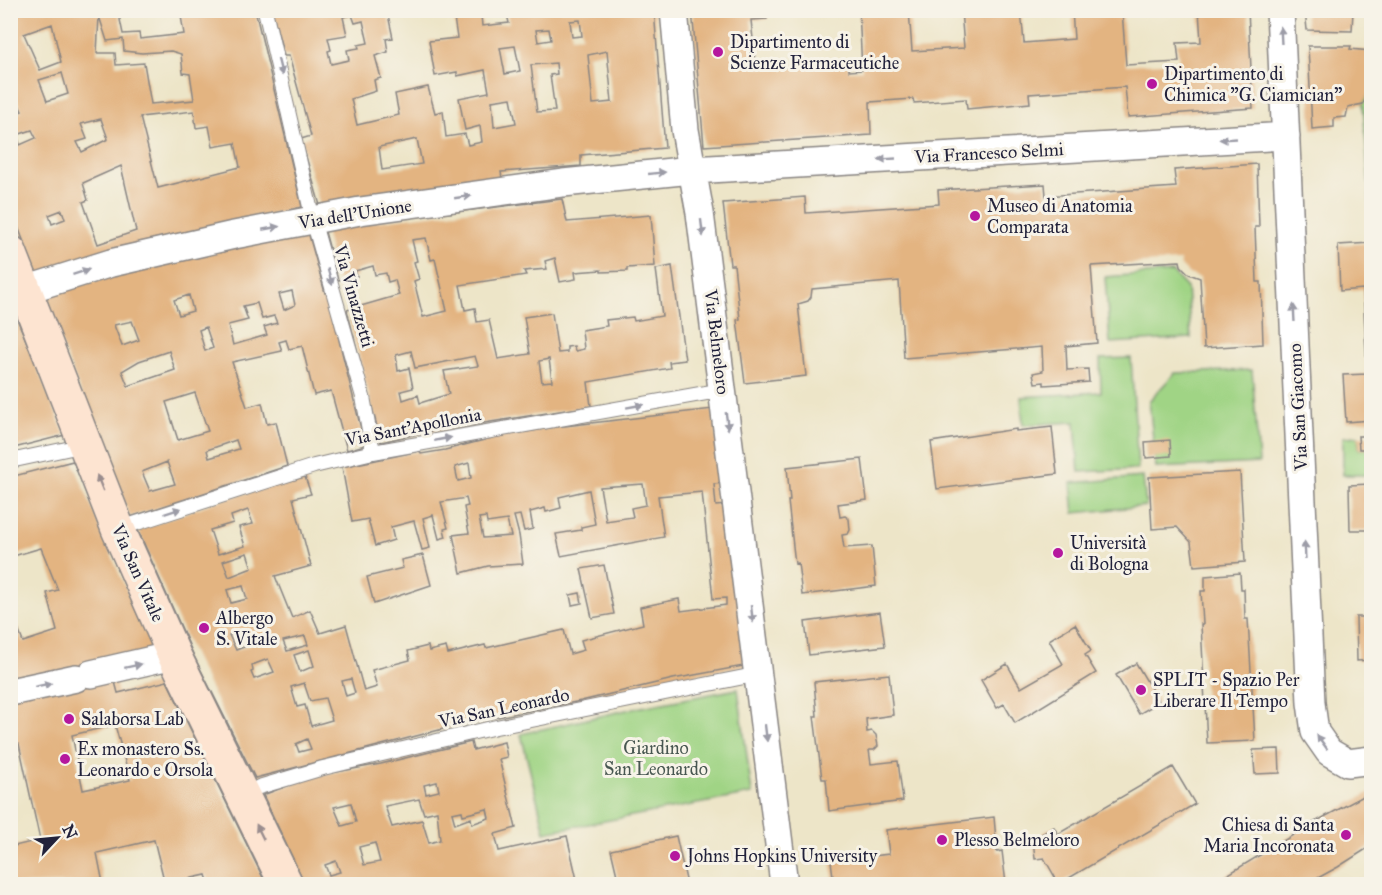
<svg xmlns="http://www.w3.org/2000/svg" width="1382" height="895" font-family="'IM FELL Great Primer',serif">
<style>
.green{fill:#a0d485;stroke:#617b60;stroke-width:1.5}
.building{fill:#e3b481;fill-rule:evenodd}
.lines{fill:none;stroke-linecap:round;stroke-linejoin:round}
.lane-casing{stroke:#888482;stroke-width:16}
.street-casing{stroke:#888482;stroke-width:30}
.secondary-casing{stroke:#888482;stroke-width:36}
.lane{stroke:#fff;stroke-width:14}
.street{stroke:#fff;stroke-width:27}
.secondary{stroke:#fde4d1;stroke-width:33}
.oneway{fill:#9c9ca7}
.oneway2{fill:#9a8d8e}
.poi-dot{fill:#b5179e;stroke:#f7f3e8;stroke-width:2}
.labels{text-anchor:middle;stroke-width:6;stroke-linejoin:round;paint-order:stroke}
.poi-label{font-size:18px;fill:#22223b;stroke:#f7f3e8;text-anchor:start}
.street-label{font-size:18px;fill:#22223b;stroke:#f7f3e8}
.park-label{font-size:18px;fill:#485751;stroke:#f7f3e8}
</style>
<rect width="100%" height="100%" fill="#f7f3e8"/>
<filter id="ink" filterUnits="userSpaceOnUse"><feTurbulence type="fractalNoise" baseFrequency=".0167" numOctaves="2"/><feDisplacementMap in="SourceGraphic" scale="12" xChannelSelector="R" yChannelSelector="G"/><feConvolveMatrix kernelMatrix="1 2 1 2 8 2 1 2 1" color-interpolation-filters="sRGB"/></filter>
<filter id="wash" filterUnits="userSpaceOnUse"><feTurbulence type="fractalNoise" baseFrequency=".008" numOctaves="4" result="noise"/><feDisplacementMap in="SourceGraphic" scale="24" xChannelSelector="R" yChannelSelector="G"/><feGaussianBlur stdDeviation="1.35" result="paint"/><feColorMatrix in="noise" values="0 0 0 0 0 0 0 0 0 0 0 0 0 0 0 0 0 1.4 0 .05"/><feComposite in="paint" operator="in"/></filter>
<g filter="url(#wash)">
<rect width="100%" height="100%" fill="#ede5c8"/>
<path class="green" d="M1370 92H1371V202H1370L1363 104Z
M1172 272 1187 288 1191 338 1110 343 1105 277Z
M1131 358 1138 469 1079 472 1075 422 1023 425 1021 397 1101 392 1100 359Z
M1252 370 1259 463 1156 468 1149 401 1175 373Z
M1358 436 1359 449H1371V475H1343V437Z
M1143 477 1146 506 1074 513 1071 483Z
M738 689 752 794 545 832 521 734 631 709Z"/>
<g id="blocks">
<path class="building" d="M15 10H118L123 34 139 33 140 39 184 34 180 10H255L302 207 37 276 10 206V116L22 111 16 99 10 101V12ZM99 16 107 41 123 39 124 51 142 53 171 51 181 54 183 73 190 74 194 100 151 104 144 63 116 65 115 53H97ZM52 24 61 62 40 70 24 34ZM62 73 68 94 47 101 39 80ZM194 111 196 128 209 126 213 147 235 143 240 167 158 188 140 117ZM101 119 108 139 82 152 77 142 87 139 81 124ZM32 130 36 138 20 145 17 135ZM121 166 136 231 98 244 83 202 88 200 83 183ZM62 210 65 219 52 224 49 215Z
M272 10H387L393 38 386 39 388 52 375 56 381 78 374 80 376 91 351 99 357 125 399 115 395 94 428 87 435 113 443 111 446 137 465 134 468 145 482 142 480 126 465 130 459 98 489 92 485 70 457 76V72L435 76 429 41 457 38 454 18 481 15 482 26 509 23 506 10H654L665 148 581 155V166L501 172 503 185 321 209 301 139 311 136 289 56H284ZM352 15 355 23 363 21 368 43 358 45 359 48 347 50 349 60 331 64 328 51 331 50 328 38 347 35 343 17ZM580 20 582 36 572 37 570 21ZM549 29 551 40 538 42 536 30ZM515 46 520 71 505 74 500 48ZM607 51 612 102 593 104 588 55ZM556 63 557 74 550 75 555 111 537 112 531 65ZM511 98 516 123 494 127 492 101ZM417 139 422 164 382 170 379 147Z
M692 10H768L767 19 751 20 756 68 849 65V71L862 70 859 10H909L912 51 964 48 961 10H1021L1024 43 1074 39 1072 10H1122L1126 65 1179 62 1177 43 1201 42 1199 10H1248L1253 108 1128 117 1125 87 1029 94 1030 103 967 109 966 99 914 103 913 99 870 102 871 135 704 146Z
M1305 10H1353L1352 31 1307 30Z
M1308 46H1351L1350 49 1371 51V92H1370L1363 104 1348 107 1346 117 1334 118V127L1312 129Z
M1257 164 1259 227H1255L1257 282H1261L1263 344 1204 348 1200 278 1189 274 1181 266 1180 261 1091 266 1097 343 1066 346 1067 370 1088 369 1089 382 1044 385V382L1035 383 1033 373 1043 371 1042 347 904 358 899 281 812 289 811 297 808 301 798 304 806 376 745 383 737 320 740 319 734 265H730L723 203 805 197 806 213 939 204 938 190 1045 184 1046 196 1176 187 1174 170Z
M562 199 567 222 651 215 655 266 627 268V271L601 272V270L575 272 576 279 560 282 555 258 545 261 547 269 524 271 526 275 460 285 465 310 475 308 477 322 489 320 498 359 530 354 524 317 552 313 558 353 567 352V347L574 346 575 351 584 349 582 330 607 326 606 320 633 317 634 321 662 316 656 269 672 266 685 360 669 362 670 368 588 382 591 406 421 433 381 442 347 310 399 295 395 280 388 282 386 273 375 275 373 266 355 271 357 276 338 280 324 228ZM426 238 431 260 435 259 447 311 423 317 414 281 419 279 414 262 417 261 412 240ZM411 351 415 368 475 356 478 366 444 371 449 394 420 403 418 395 403 400 401 391 413 388 409 368 398 371 396 355ZM549 359 552 381 542 382 539 361Z
M307 228 325 293 327 292 365 445 347 450 331 391 314 395 302 346 289 349 286 340 279 342 282 351 232 362 247 407 262 403 267 424 276 422 287 466 130 517 42 294ZM292 291 295 305 284 310 279 294ZM189 295 193 311 179 315 174 300ZM257 303 262 319 274 316 277 323 264 327 267 335 233 345 228 325 248 320 243 306ZM132 321 139 340 122 346 114 325ZM206 327 213 348 205 351 199 330ZM169 351 175 370 128 386 122 371 139 361ZM195 393 208 431 178 440 166 402ZM236 440 239 449 209 458 207 450ZM167 462 175 484 150 491 142 472Z
M1371 243V420L1346 422 1343 375 1367 374 1363 289 1340 291 1338 245Z
M10 302 65 435 10 449Z
M713 409 723 483 714 484 716 506 727 505 749 665 673 679 581 701 466 723 255 778 194 656 138 530 218 501 305 477 311 494 293 498 311 566 275 576 292 618 310 610 320 633 346 625 364 691 377 687 372 670 410 660 408 651 428 646 429 651 446 647 448 654 485 645 486 648 564 630 570 654 584 650 581 640 643 624 640 607 679 599 681 611 726 605V598L713 599 702 492 658 496 664 537 561 556 556 534 581 530V527L595 524 589 490 559 497 561 508 546 512 545 508 530 512 533 529 524 531 520 515 514 516 519 535 523 564 488 566 461 573 453 535 469 533 464 507 468 506 466 498 441 502 448 528 444 529 446 537 439 539 433 515 423 518 430 548 422 550 414 521 391 527 394 540 375 546 368 519 352 522 342 467 420 451 421 454 445 450 496 437 556 427ZM469 463 471 478 458 481 455 467ZM643 484 646 505 631 508 633 517 606 521 600 487ZM248 510 253 524 239 527 245 546 218 554 210 530 233 523 231 516ZM486 517 487 523 507 520 511 536 483 538 479 518ZM247 553 252 568 229 577 223 561ZM243 586 247 599 231 603 227 590ZM247 630 252 644 236 650 229 635ZM305 636 308 645 287 651 283 641ZM309 650 314 666 300 672 294 655ZM268 659 274 672 254 679 251 672 253 671 252 665ZM351 679 355 693 346 696 342 681ZM304 683 310 701 325 698 332 720 311 726 305 705 297 707 291 687ZM307 739 311 749 299 752 296 744Z
M1052 427 1057 474 937 489 931 442 1016 429V431Z
M1358 436H1371V449H1359Z
M1170 440 1171 456 1146 458 1145 442Z
M862 459 867 500 838 504 840 517 845 516 849 519 850 530 848 534 842 535 844 548 872 546 876 586 802 595 798 563 795 564 788 501H790L787 467Z
M73 461 118 571 153 649 114 678 118 693 167 681 266 884H209L206 875 165 884 154 840 97 853 103 883 10 884V847L40 840 19 744 10 746V608L23 642 57 631 47 593 58 590 41 548 10 557V477ZM115 725 130 780 83 790 72 735Z
M1240 472 1245 562 1194 566 1191 542 1177 527 1152 529 1149 477Z
M1371 484V530H1350L1349 485Z
M423 555 431 585 374 604 367 577 403 568 401 560Z
M604 565 614 614 592 618 581 569Z
M1240 573 1241 589H1244L1245 619H1248L1255 741 1207 743 1201 624H1203L1201 591H1205V576Z
M580 593 582 603 572 605 570 595Z
M880 612 885 646 809 655 805 622Z
M1356 617H1371V660L1357 661Z
M1075 624 1091 651 1085 655 1096 673 1015 723 1004 704 997 708 981 680 1007 664 1021 688 1063 664 1049 640Z
M1136 663 1159 702 1139 714 1116 675Z
M889 674 893 715 866 719 867 732 872 731 876 735 878 746 874 750H869L871 764 898 761 903 801 829 811 826 779H822L814 716H817L814 682Z
M471 742 473 750 504 742 507 757 499 759 516 828 495 834 499 851 567 836 578 884H305L263 795 314 776 381 764ZM437 782 439 791 426 794 424 785ZM419 799 424 814 437 811 440 840 429 843 422 820 392 827 385 806ZM351 803 356 822 342 826 334 807ZM487 809 489 818 472 824 471 818 455 824 452 813 462 811 463 815ZM375 843 380 862 364 865 359 847ZM336 861 340 872 329 875 325 865Z
M1279 749 1280 773 1255 774 1253 750Z
M1173 767 1195 804 1059 884 1044 858 1035 859 1033 839 1054 827 1058 834Z
M1371 792V846L1338 867 1307 884H1212L1313 823Z
M994 817 997 852 1002 851 1006 884H834L831 861 889 854 886 830Z
M676 836 687 884H619L611 850Z"/>
</g>
</g>
<g filter="url(#ink)">
<use href="#blocks" fill-opacity="0" stroke="#888482" stroke-width="1.5"/>
<g class="lines">
<defs>
<path id="lane" d="M265 10 313 220 363 397 373 452
M10 461 85 445
M118 529 314 466 373 452 723 390
M259 787 323 768 496 727 759 674"/>
<path id="street" d="M674 10 685 130 700 213 784 884
M1280 10 1311 703 1315 732 1329 752 1348 763 1372 760
M25 290 111 263 234 235 360 211 563 183 692 170 1286 136
M91 674 174 655
M10 692 76 678"/>
<path id="secondary" d="M10 252 118 529 174 655 286 884"/>
</defs>
<use href="#lane" class="lane-casing"/>
<use href="#street" class="street-casing"/>
<use href="#secondary" class="secondary-casing"/>
<use href="#lane" class="lane"/>
<use href="#street" class="street"/>
<use href="#secondary" class="secondary"/>
</g>
<defs><path id="oneway-solid" d="M-6-.8H1V-3.2L6.5 0L1 3.2V.8H-6Z" transform="scale(1.5)"/></defs>
<g class="oneway">
<use href="#oneway-solid" transform="translate(1281 35) rotate(-93)"/>
<use href="#oneway-solid" transform="translate(280 67) rotate(76)"/>
<use href="#oneway-solid" transform="translate(1228 139) rotate(177)"/>
<use href="#oneway-solid" transform="translate(887 159) rotate(177)"/>
<use href="#oneway-solid" transform="translate(657 173) rotate(-6)"/>
<use href="#oneway-solid" transform="translate(463 197) rotate(-8)"/>
<use href="#oneway-solid" transform="translate(271 228) rotate(-11)"/>
<use href="#oneway-solid" transform="translate(702 228) rotate(83)"/>
<use href="#oneway-solid" transform="translate(81 272) rotate(-18)"/>
<use href="#oneway-solid" transform="translate(330 277) rotate(74)"/>
<use href="#oneway-solid" transform="translate(1294 313) rotate(-93)"/>
<use href="#oneway-solid" transform="translate(635 406) rotate(-10)"/>
<use href="#oneway-solid" transform="translate(727 421) rotate(82)"/>
<use href="#oneway-solid" transform="translate(443 439) rotate(-11)"/>
<use href="#oneway-solid" transform="translate(173 511) rotate(-18)"/>
<use href="#oneway-solid" transform="translate(1305 550) rotate(-93)"/>
<use href="#oneway-solid" transform="translate(752 614) rotate(83)"/>
<use href="#oneway-solid" transform="translate(133 666) rotate(-12)"/>
<use href="#oneway-solid" transform="translate(43 685) rotate(-12)"/>
<use href="#oneway-solid" transform="translate(766 733) rotate(83)"/>
<use href="#oneway-solid" transform="translate(1322 742) rotate(-126)"/>
</g>
<g class="oneway2">
<use href="#oneway-solid" transform="translate(100 483) rotate(-112)"/>
<use href="#oneway-solid" transform="translate(260 832) rotate(-116)"/>
</g>
</g>
<g class="poi-dot">
<circle cx="718" cy="52" r="6"/>
<circle cx="1152" cy="84" r="6"/>
<circle cx="975" cy="216" r="6"/>
<circle cx="1058" cy="553" r="6"/>
<circle cx="204" cy="628" r="6"/>
<circle cx="1141" cy="690" r="6"/>
<circle cx="69" cy="719" r="6"/>
<circle cx="65" cy="759" r="6"/>
<circle cx="1346" cy="835" r="6"/>
<circle cx="942" cy="840" r="6"/>
<circle cx="675" cy="856" r="6"/>
</g>
<g class="labels">
<g class="poi-label">
<text x="730" y="48">Dipartimento di<tspan x="730" dy="21">Scienze Farmaceutiche</tspan></text>
<text x="1164" y="80">Dipartimento di<tspan x="1164" dy="21">Chimica "G. Ciamician"</tspan></text>
<text x="987" y="212">Museo di Anatomia<tspan x="987" dy="21">Comparata</tspan></text>
<text x="1070" y="549">Università<tspan x="1070" dy="21">di Bologna</tspan></text>
<text x="216" y="624">Albergo<tspan x="216" dy="21">S. Vitale</tspan></text>
<text x="1153" y="686">SPLIT - Spazio Per<tspan x="1153" dy="21">Liberare Il Tempo</tspan></text>
<text x="81" y="725">Salaborsa Lab</text>
<text x="77" y="755">Ex monastero Ss.<tspan x="77" dy="21">Leonardo e Orsola</tspan></text>
<text x="1334" y="831" text-anchor="end">Chiesa di Santa<tspan x="1334" dy="21">Maria Incoronata</tspan></text>
<text x="954" y="846">Plesso Belmeloro</text>
<text x="687" y="862">Johns Hopkins University</text>
</g>
<g class="street-label">
<text transform="translate(989 153) rotate(-3)" y="6">Via Francesco Selmi</text>
<text transform="translate(355 214) rotate(-9)" y="6">Via dell'Unione</text>
<text transform="translate(354 296) rotate(74)" y="6">Via Vinazzetti</text>
<text transform="translate(717 342) rotate(83)" y="6">Via Belmeloro</text>
<text transform="translate(1298 407) rotate(-93)" y="6">Via San Giacomo</text>
<text transform="translate(413 427) rotate(-11)" y="6">Via Sant'Apollonia</text>
<text transform="translate(138 573) rotate(66)" y="6">Via San Vitale</text>
<text transform="translate(504 708) rotate(-12)" y="6">Via San Leonardo</text>
</g>
<g class="park-label">
<text x="656" y="754">Giardino<tspan x="656" dy="21">San Leonardo</tspan></text>
</g>
</g>
<rect width="1382" height="895" fill="none" stroke="#f7f3e8" stroke-width="36"/>
<g transform="translate(57 838) rotate(64)" stroke="#f7f3e8" stroke-width="4.5" paint-order="stroke">
<path d="M0-4.5L10 22L0 15L-10 22Z" fill="#22223b"/>
<text y="-9" font-size="16" font-weight="bold" text-anchor="middle" fill="#22223b">N</text>
</g>
</svg>
